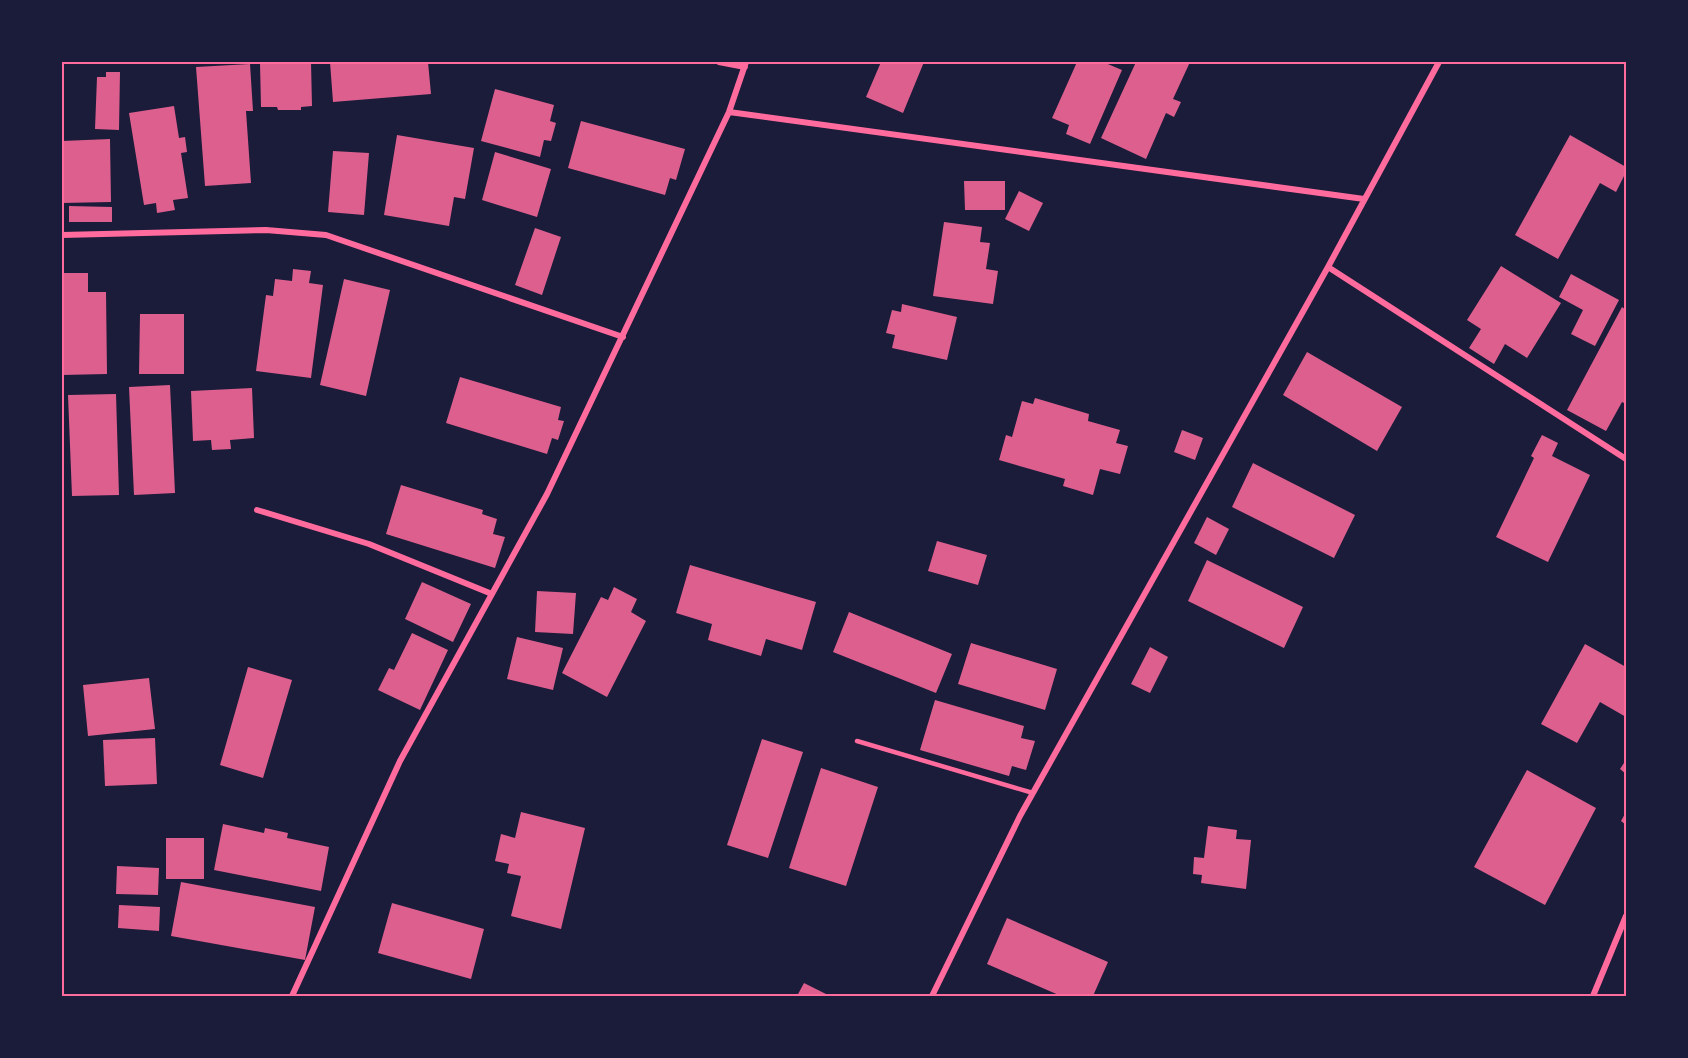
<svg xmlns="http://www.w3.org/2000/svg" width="1688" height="1058" font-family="Commissioner,sans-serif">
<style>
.building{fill:#dd5f8e}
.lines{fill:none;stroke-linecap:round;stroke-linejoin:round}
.service{stroke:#ff6b9d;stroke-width:4.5}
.minor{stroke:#ff6b9d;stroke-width:6}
.neatline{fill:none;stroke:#ff6b9d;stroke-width:2}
</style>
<rect width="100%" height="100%" fill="#1b1b3a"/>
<path class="building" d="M311 62 312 106 301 107V110H278L277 107H261L260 63Z
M330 62H428L431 94 333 102Z
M881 62H924L903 113 866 97Z
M1077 62H1103L1122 70 1090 144 1066 134 1069 125 1052 118Z
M1136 62H1190L1173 99 1181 102 1174 117 1166 113 1146 159 1101 138Z
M250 64 253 111H246L251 183 205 186 196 67Z
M106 72H120L119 130 95 129 97 77H106Z
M495 89 554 105 550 121 556 123 551 141 544 140 540 157 481 141Z
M174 106 179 138 185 137 187 152 181 153 188 198 173 200 175 210 157 213 156 203 144 205 129 113Z
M581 121 685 149 676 180 670 178 665 195 568 168Z
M397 135 474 148 465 199 454 197 449 226 384 215Z
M1570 135 1626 167V172L1616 192 1600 183 1558 259 1515 235Z
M110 139 111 202 62 203V141Z
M333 151 369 153 364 215 328 212Z
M495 152 551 169 537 217 482 200Z
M964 181H1005V210H965Z
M1019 191 1043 203 1029 231 1005 219Z
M69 206 112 207V222H69Z
M944 222 982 227 980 242 990 243 986 269 998 271 993 304 933 296Z
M535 228 561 237 542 295 515 285Z
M1501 266 1561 303 1527 358 1505 344 1494 364 1469 348 1481 329 1467 320Z
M293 269 311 271 309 283 323 285 311 378 256 371 266 295 273 296 275 279 292 281Z
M62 273H88V292H106L107 374 62 375Z
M1571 274 1619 300 1595 346 1571 334 1583 310 1559 297Z
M344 279 390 290 366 396 320 385Z
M902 304 957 317 947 360 892 348 895 335 886 333 892 310 901 312Z
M1622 307 1626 310V404L1622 402 1606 431 1567 410Z
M140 314H184V374H139Z
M1307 352 1402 407 1377 451 1283 395Z
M460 377 561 407 558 420 564 421 558 440 552 438 547 454 446 423Z
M170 385 175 493 134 495 129 387Z
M252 388 254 438 230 440 231 449 212 450 211 440 193 441 191 391Z
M116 394 119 495 72 496 68 395Z
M1035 398 1089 414 1088 421 1120 430 1116 443 1128 446 1120 474 1100 469 1093 495 1063 486 1065 479 999 460 1006 435 1012 437 1022 401 1033 404Z
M1182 430 1203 438 1195 460 1174 452Z
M1542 435 1558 443 1552 456 1590 475 1548 562 1496 537 1534 458 1531 456Z
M1253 463 1355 515 1334 558 1232 507Z
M401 485 483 510 482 514 497 519 493 534 505 537 495 568 386 534Z
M1207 517 1229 529 1216 555 1194 543Z
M937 541 987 555 978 585 928 571Z
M1207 560 1303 607 1284 648 1188 601Z
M690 565 816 602 802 650 766 639 761 656 708 640 712 624 676 613Z
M422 582 471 604 453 642 405 619Z
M614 587 637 599 631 612 646 621 607 697 562 673 601 597 608 600Z
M537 591 576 593 573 634 535 632Z
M849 612 952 654 936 693 833 652Z
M412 633 448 650 420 710 378 690 389 668 394 670Z
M517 637 563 648 553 690 507 679Z
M971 643 1057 669 1045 710 958 684Z
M1585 644 1626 667V717L1600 702 1577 743 1541 724Z
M1150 647 1168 657 1150 693 1131 684Z
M248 667 292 680 263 778 220 765Z
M149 678 155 729 88 736 83 685Z
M935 700 1024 726 1021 738 1035 741 1026 770 1012 766 1009 776 920 750Z
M155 738 157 784 105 786 103 740Z
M762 739 803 752 768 858 727 845Z
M1626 760V774L1620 769Z
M821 768 878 787 846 886 789 868Z
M1527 770 1596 808 1545 905 1474 867Z
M521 812 585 828 561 929 511 916 521 876 507 873 509 864 495 861 501 834 515 838Z
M1626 812V825L1621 821Z
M223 824 264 833 265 828 288 833 287 838 329 847 321 891 214 870Z
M1208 826 1237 830 1236 839 1251 840 1246 889 1201 883 1202 875 1193 874 1194 857 1204 858Z
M166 838H204V879H166Z
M117 866 159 868 158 895 116 894Z
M181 882 315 907 305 960 171 936Z
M392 903 484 929 471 979 378 953Z
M119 905 160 907 159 931 118 928Z
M1007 918 1108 962 1093 996H1061L987 964Z
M804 983 830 996H797Z"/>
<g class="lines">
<path class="service" d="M857 741 1033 793"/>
<path class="minor" d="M719 62 745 67
M729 112 1364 199
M62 235 266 230 326 235 623 337
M1328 267 1626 459
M257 510 369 544 492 594
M292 996 400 761 547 494 729 112 746 62
M932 996 1020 816 1328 267 1439 62
M1593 996 1626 916"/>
</g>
<rect width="1688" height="1058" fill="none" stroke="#1b1b3a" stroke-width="126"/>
<rect x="63" y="63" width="1562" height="932" class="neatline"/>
</svg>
